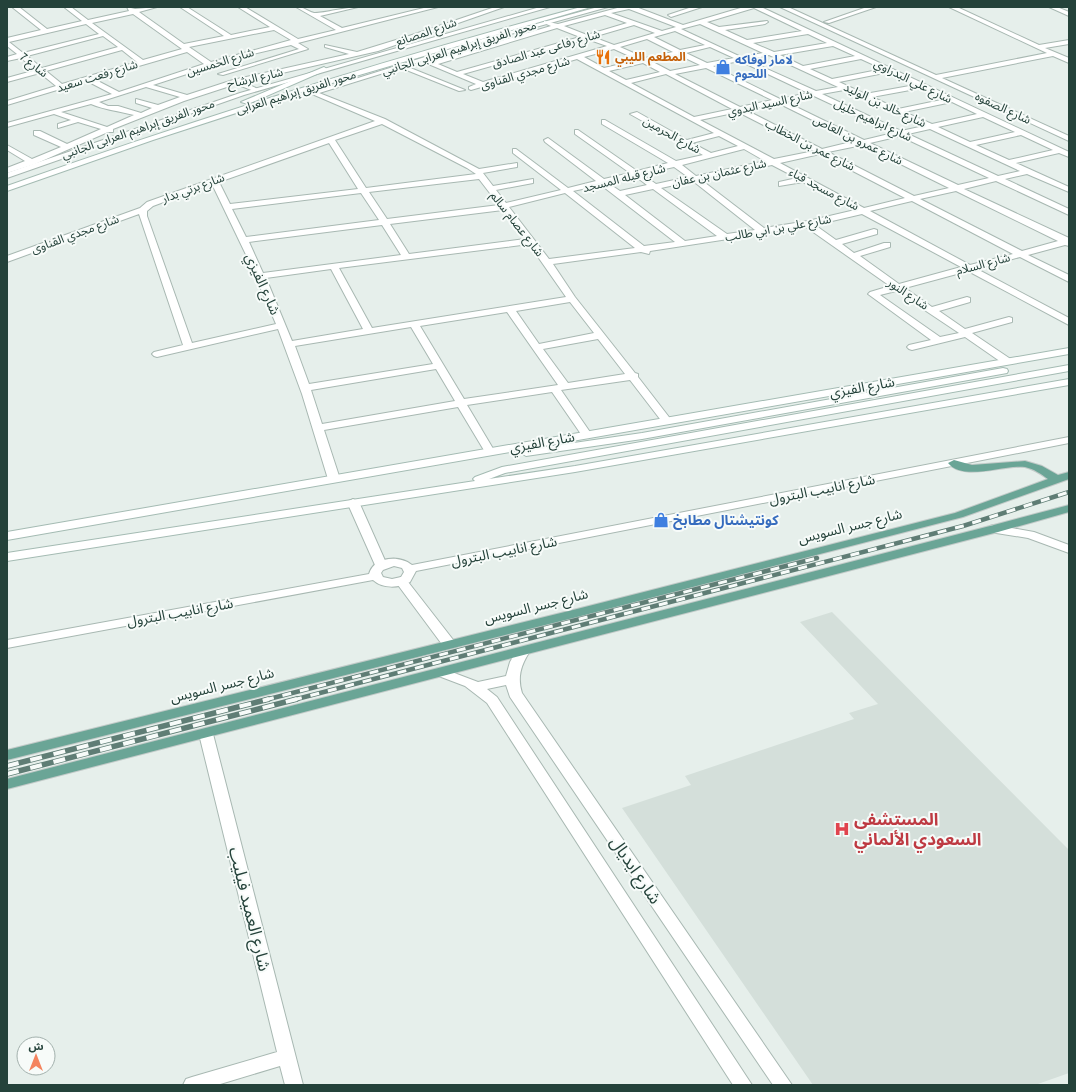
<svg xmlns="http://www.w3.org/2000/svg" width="1076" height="1092" font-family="'Archivo Narrow','Noto Sans Arabic',sans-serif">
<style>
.built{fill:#d4dfda}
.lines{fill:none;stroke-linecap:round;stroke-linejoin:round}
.minor-casing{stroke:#a8b8b2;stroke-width:2}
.tertiary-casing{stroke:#a8b8b2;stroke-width:2}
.secondary-casing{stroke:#a4bbb3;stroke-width:2}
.primary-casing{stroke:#c2cac8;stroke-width:2}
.minor{fill:#fff;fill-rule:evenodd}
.tertiary{fill:#fff;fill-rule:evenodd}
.secondary{fill:#fff;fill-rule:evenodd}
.primary{fill:#6aa596;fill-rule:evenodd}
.rail-far1-casing{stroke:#5f7d75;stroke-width:4.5}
.rail-casing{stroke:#5f7d75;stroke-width:5.5}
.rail-far1{stroke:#f7fbf9;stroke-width:3;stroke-dasharray:9;stroke-linecap:butt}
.rail{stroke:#f7fbf9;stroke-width:4;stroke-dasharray:12;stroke-linecap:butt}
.labels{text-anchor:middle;stroke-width:4;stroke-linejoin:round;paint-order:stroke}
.far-street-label{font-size:12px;fill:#24423a;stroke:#f7fbf9}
.far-food-label{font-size:12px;font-weight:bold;fill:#c56008;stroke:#f7fbf9;text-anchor:start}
.far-shop-label{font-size:12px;font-weight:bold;fill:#366cbe;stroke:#f7fbf9;text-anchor:start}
.street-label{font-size:14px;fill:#24423a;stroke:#f7fbf9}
.shop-label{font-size:14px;font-weight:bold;fill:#366cbe;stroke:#f7fbf9;text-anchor:start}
.near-health-label{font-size:17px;font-weight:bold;fill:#be3a42;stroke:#f7fbf9;text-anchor:start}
.near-street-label{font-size:17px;fill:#24423a;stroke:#f7fbf9}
</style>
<rect width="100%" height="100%" fill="#e6efeb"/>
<path class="built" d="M832 612 1069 850V1073L1035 1085H813L622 808 691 785 685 776 854 719 849 713 878 704 800 622Z"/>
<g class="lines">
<defs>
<path id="minor" d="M12 7H19L47 29 82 21 64 7H71L88 20 129 11 127 7 135 9 157 7 139 12 184 44 224 36 180 7H187L231 35 270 27 238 7H245L298 39 336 30 296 7C304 7 307 11 314 13 319 14 348 7 358 7L320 16 342 28 428 7H438L298 43 308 49 223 75 218 74 299 49 291 45 236 58 153 85 187 95 233 80 349 54 325 47V45L357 52 409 36 495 7H504L378 51 243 82 258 89V91H254L236 84 184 101 113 129V132H108L35 164 7 173V168L25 161 7 150V145L32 159 61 147 34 135V131H40L67 144 101 129 78 122 58 128V124L71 120 54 114 7 127V123L112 94 87 81 7 105V101L56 86 40 73 7 82V78L36 70 21 58 7 61V57L17 54 7 46V38L41 30ZM133 14 182 49 143 60 92 23ZM86 24 99 34 23 53 9 42ZM274 30 291 40 211 62 189 47ZM103 36 118 47 42 68 27 56ZM122 50 137 62 62 84 46 71ZM187 52 204 64 119 92 94 79ZM146 87 180 97 158 105 136 99V103L152 108 141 113 118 106H108L99 102ZM91 104C105 110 119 111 134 115L107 127 61 112Z
M621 7H636L683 25 744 7H761L1069 152V157L1059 153 1016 163 1069 187V192L1027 174 1005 179 1069 209V215L996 181 964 189 1069 238V246L1065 245 1028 255 1069 275V282L1020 257 977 269 1069 318V325L968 271 905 288 932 307 967 297 970 298V302L939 311 965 329 1009 317 1012 318V322L972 333 1012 360 1013 362 1012 364H1004L965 337 912 350 909 349 907 347 909 345 931 340 868 294 870 292 890 286 806 227 650 251 649 254 641 252 553 264 575 297 635 373 638 374V377L672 421 671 423H663L630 380 561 390 592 435 587 438 583 437 552 392 467 405 495 452 490 455 485 452 458 407 324 430 340 479 334 482 328 479 302 394 278 329 157 357 154 356 152 354 154 352 183 345 139 214 7 262V256L140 208 147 202 375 121 312 94V92L314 91 385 119 479 169 517 163V167L483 173 493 186 533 179V183L496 190 506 203 561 190 513 153V149H516L568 188 596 181 545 142 544 140 548 138 604 179 630 173 575 134V130H578L637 171 668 163 602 124V120H605L676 161 703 155 630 114 637 112 687 140 714 133 577 59 471 90 469 89V87L476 84 426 63 551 26 544 23V21L558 24ZM754 8 802 31 747 40 725 30 765 24 768 22 767 21 719 27 707 22ZM629 9 676 27 662 31 611 13ZM605 15 627 23 587 35 564 26ZM700 24 763 53 741 57 681 29ZM634 25 655 33 614 45 593 37ZM557 28 580 37 457 72 438 64ZM675 31 705 45 680 50 654 37ZM808 34 827 43 774 52 753 43ZM587 39 607 46 483 82 463 74ZM647 39 673 52 645 58 620 47ZM833 46 855 56 803 66 780 55ZM710 47 734 58 707 63 686 53ZM614 49 638 60 604 68 584 57ZM679 55 700 65 670 71 651 61ZM769 55 838 87 816 91 747 60ZM861 59 883 69 832 79 810 69ZM740 61 808 93 780 99 713 66ZM643 63 660 72 626 80 609 71ZM706 68 772 100 740 107 675 74ZM889 72 915 85 865 94 839 82ZM666 74 732 109 694 117 631 83ZM921 88 946 99 898 109 872 97ZM844 90 924 126 901 131 822 94ZM814 96 893 133 864 140 786 102ZM952 102 977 114 932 124 904 112ZM778 103 855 141 822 149 746 110ZM738 112 814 151 774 159 700 120ZM983 117 1015 132 970 142 938 127ZM382 124 467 168 476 174 366 188 335 140ZM930 129 1020 171 998 176 908 134ZM1021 135 1053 150 1009 160 976 145ZM719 136 738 146 711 153 692 143ZM900 136 989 178 958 185 870 143ZM329 143 358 189 230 204 219 182ZM862 145 949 188 914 196 828 152ZM744 149 765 161 696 176 682 165ZM820 154 905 198 864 208 780 163ZM772 165 797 178 779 182V186L803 182 855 210 808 221 764 228 700 179ZM674 167 688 177 656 184 642 174ZM635 176 647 185 620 191 608 183ZM479 179 499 205 387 219 369 192ZM693 181 755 230 727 234 661 188ZM212 184 249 261 276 324 192 343 147 216V211L153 206ZM601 185 675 242 644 246 573 191ZM653 189 717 236 685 241 625 195ZM956 191 1058 241 1022 251 920 199ZM361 193 379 220 246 237 232 209ZM565 193 635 248 549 259 509 207ZM912 201 1013 254 970 265 870 211ZM503 210 525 239 409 254 390 224ZM862 214 961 267 899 284 860 256 890 247V243H884L854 253 842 244 877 234V230L874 229 836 240 815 225ZM382 225 401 255 263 273 249 242ZM529 244 566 297 372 328 339 268ZM331 269 363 329 292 341 266 278ZM896 291 959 333 940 337 880 295ZM570 302 594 333 539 344 516 311ZM507 312 558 385 464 399 420 326ZM411 327 433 364 309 384 295 346ZM598 339 625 374 568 383 543 349ZM436 369 455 401 322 424 311 390Z
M692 7H702L671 17 668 15Z
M780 7H788L936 75 1047 53 949 7H957L1039 45 1069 40V44L1045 48 1069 58V63L1053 56 942 78 1069 136V141Z
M867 7H876L829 23 824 22Z
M1049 7H1057L1069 12V16Z
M399 65H403L465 90 459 91 399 67Z
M353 499 359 502 387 565 385 568H377L375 565 347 502Z
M994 525 1034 532 1069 545V553L1028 538 990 532 988 529 990 526Z
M401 577 405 578 454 641 456 644 454 647H444L395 581Z
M523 647 528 648 530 651C521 665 517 677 522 693L792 1085H773L510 697 506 685 487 689 497 697 752 1085H733L487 703 465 686 436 675 434 672 436 669 441 668 478 682 506 676 510 662 518 648Z
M206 729 211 731 213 734 303 1085H285L280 1066 217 1085H183L186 1079 192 1077 277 1052 199 734 201 731Z"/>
<path id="tertiary" d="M540 7H550L244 95 7 178V173L240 93Z
M598 7H608L493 39 316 94 310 93 489 37Z
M1069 437V443L416 571 410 582C399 588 383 589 373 580L7 648V640L369 574C374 556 400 555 412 565ZM394 566 402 568 404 572 401 577 392 579 383 577 381 573 383 570Z"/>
<path id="secondary" d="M581 7H591L298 93 153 140 7 191V186C196 119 387 59 581 7Z
M324 67 327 69 326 70 248 104 241 102Z
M1069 348V354L7 540V532Z
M1069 365V371L505 473 489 479 575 466 1069 379V385L575 472 7 561V553L475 481 473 479 475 477 502 467Z
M1003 368 1007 369 1008 371 1007 373 642 439 526 456 521 453 526 450 642 433Z"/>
<path id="primary" d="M954 460 972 465 1025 461 1042 466 1058 475 1069 472V479L963 517 573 618 7 760V750L573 610 955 513 1048 479C1041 474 1034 469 1025 467 1005 464 963 482 948 463Z
M1069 505V512L998 532 7 789V779L990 526Z"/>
</defs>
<use href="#minor" class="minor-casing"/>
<use href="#tertiary" class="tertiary-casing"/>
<use href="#secondary" class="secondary-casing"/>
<use href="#primary" class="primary-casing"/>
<use href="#minor" class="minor"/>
<use href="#tertiary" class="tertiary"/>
<use href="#secondary" class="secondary"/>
<use href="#primary" class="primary"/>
<defs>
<path id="rail-far1" d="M265 700 817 558
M293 700 963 526 1069 492"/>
<path id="rail" d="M7 766 269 699
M7 774 297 699"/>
</defs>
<use href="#rail-far1" class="rail-far1-casing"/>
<use href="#rail" class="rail-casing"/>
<use href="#rail-far1" class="rail-far1"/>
<use href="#rail" class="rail"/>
</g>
<defs>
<symbol id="restaurant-bare" viewBox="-9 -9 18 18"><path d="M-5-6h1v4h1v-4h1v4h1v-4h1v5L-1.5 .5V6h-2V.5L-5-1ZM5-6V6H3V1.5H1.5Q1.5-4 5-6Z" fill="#e8710a" stroke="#f7fbf9" stroke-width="2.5" paint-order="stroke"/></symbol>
<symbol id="shop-bare" viewBox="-9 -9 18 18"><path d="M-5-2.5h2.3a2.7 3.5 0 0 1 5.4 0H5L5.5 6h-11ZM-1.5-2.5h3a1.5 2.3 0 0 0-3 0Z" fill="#3f7fe0" stroke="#f7fbf9" stroke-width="2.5" paint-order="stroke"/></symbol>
<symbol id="hospital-bare" viewBox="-9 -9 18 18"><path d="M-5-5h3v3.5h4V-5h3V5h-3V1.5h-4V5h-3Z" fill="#e0444e" stroke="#f7fbf9" stroke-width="2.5" paint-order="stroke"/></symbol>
</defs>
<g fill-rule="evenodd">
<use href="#restaurant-bare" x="592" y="46" width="22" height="22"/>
<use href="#shop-bare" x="712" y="56" width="22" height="22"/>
<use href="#shop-bare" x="650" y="509" width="22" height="22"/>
<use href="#hospital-bare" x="831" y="818" width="22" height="22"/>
</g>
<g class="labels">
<g class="far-street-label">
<text transform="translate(426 32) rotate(-19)" y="4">شارع المصانع</text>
<text transform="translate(459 48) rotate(-17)" y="4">محور الفريق إبراهيم العرابى الجانبي</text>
<text transform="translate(546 49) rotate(-16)" y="4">شارع رفاعى عبد الصادق</text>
<text transform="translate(220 62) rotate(-17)" y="4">شارع الخمسين</text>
<text transform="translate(34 65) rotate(38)" y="4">شارع 7</text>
<text transform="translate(525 73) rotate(-16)" y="4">شارع مجدي القناوى</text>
<text transform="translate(97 76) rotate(-17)" y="4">شارع رفعت سعيد</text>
<text transform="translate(255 78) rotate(-13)" y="4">شارع الرشاح</text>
<text transform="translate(913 81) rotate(26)" y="4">شارع علي البدراوي</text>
<text transform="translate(296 92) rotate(-17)" y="4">محور الفريق إبراهيم العرابى</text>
<text transform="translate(770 103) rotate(-12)" y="4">شارع السيد البدوي</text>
<text transform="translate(885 105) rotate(25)" y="4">شارع خالد بن الوليد</text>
<text transform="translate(1003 108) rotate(25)" y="4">شارع الصفوه</text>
<text transform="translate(873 120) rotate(25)" y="4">شارع ابراهيم خليل</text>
<text transform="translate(138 129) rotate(-19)" y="4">محور الفريق إبراهيم العرابى الجانبي</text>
<text transform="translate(672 135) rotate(29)" y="4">شارع الحرمين</text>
<text transform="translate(858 140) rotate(26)" y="4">شارع عمرو بن العاص</text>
<text transform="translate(810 145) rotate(27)" y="4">شارع عمر بن الخطاب</text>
<text transform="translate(719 173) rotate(-12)" y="4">شارع عثمان بن عفان</text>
<text transform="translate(624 178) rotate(-14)" y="4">شارع قبله المسجد</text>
<text transform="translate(193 188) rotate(-20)" y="4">شارع برتي بدار</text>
<text transform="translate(824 189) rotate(28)" y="4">شارع مسجد قباء</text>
<text transform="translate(517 224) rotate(52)" y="4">شارع عصام سالم</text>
<text transform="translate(778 228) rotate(-10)" y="4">شارع علي بن ابي طالب</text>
<text transform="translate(75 234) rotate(-20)" y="4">شارع مجدي القناوى</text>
<text transform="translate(983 264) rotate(-15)" y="4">شارع السلام</text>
<text transform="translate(908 294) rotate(34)" y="4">شارع النور</text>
</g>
<g class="far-food-label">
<text x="615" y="61">المطعم الليبي</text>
</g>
<g class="far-shop-label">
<text x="735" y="64">لامار لوفاكه<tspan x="735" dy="14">اللحوم</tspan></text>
</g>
<g class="street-label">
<text transform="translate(263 284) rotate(66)" y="5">شارع الفيزي</text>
<text transform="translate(862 387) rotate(-10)" y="5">شارع الفيزي</text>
<text transform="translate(542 442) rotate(-10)" y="5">شارع الفيزي</text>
<text transform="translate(822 489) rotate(-11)" y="5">شارع انابيب البترول</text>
<text transform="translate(850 526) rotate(-14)" y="5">شارع جسر السويس</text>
<text transform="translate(504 551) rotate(-11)" y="5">شارع انابيب البترول</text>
<text transform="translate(536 606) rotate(-14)" y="5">شارع جسر السويس</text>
<text transform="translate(180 612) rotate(-10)" y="5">شارع انابيب البترول</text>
<text transform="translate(222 685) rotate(-14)" y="5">شارع جسر السويس</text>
</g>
<g class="shop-label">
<text x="673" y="525">كونتيشتال مطابخ</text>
</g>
<g class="near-health-label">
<text x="854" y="825">المستشفى<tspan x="854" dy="20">السعودي الألماني</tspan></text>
</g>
<g class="near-street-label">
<text transform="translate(636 870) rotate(56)" y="6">شارع ايديال</text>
<text transform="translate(250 909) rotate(76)" y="6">شارع العميد فيليب</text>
</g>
</g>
<rect width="1076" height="1092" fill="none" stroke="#24423a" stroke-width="16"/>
<g transform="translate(36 1056)"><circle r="19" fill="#f7fbf9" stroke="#a3b1ad"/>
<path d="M0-3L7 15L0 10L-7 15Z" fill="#f4845f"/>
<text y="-6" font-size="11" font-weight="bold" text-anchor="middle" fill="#24423a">ش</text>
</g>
</svg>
